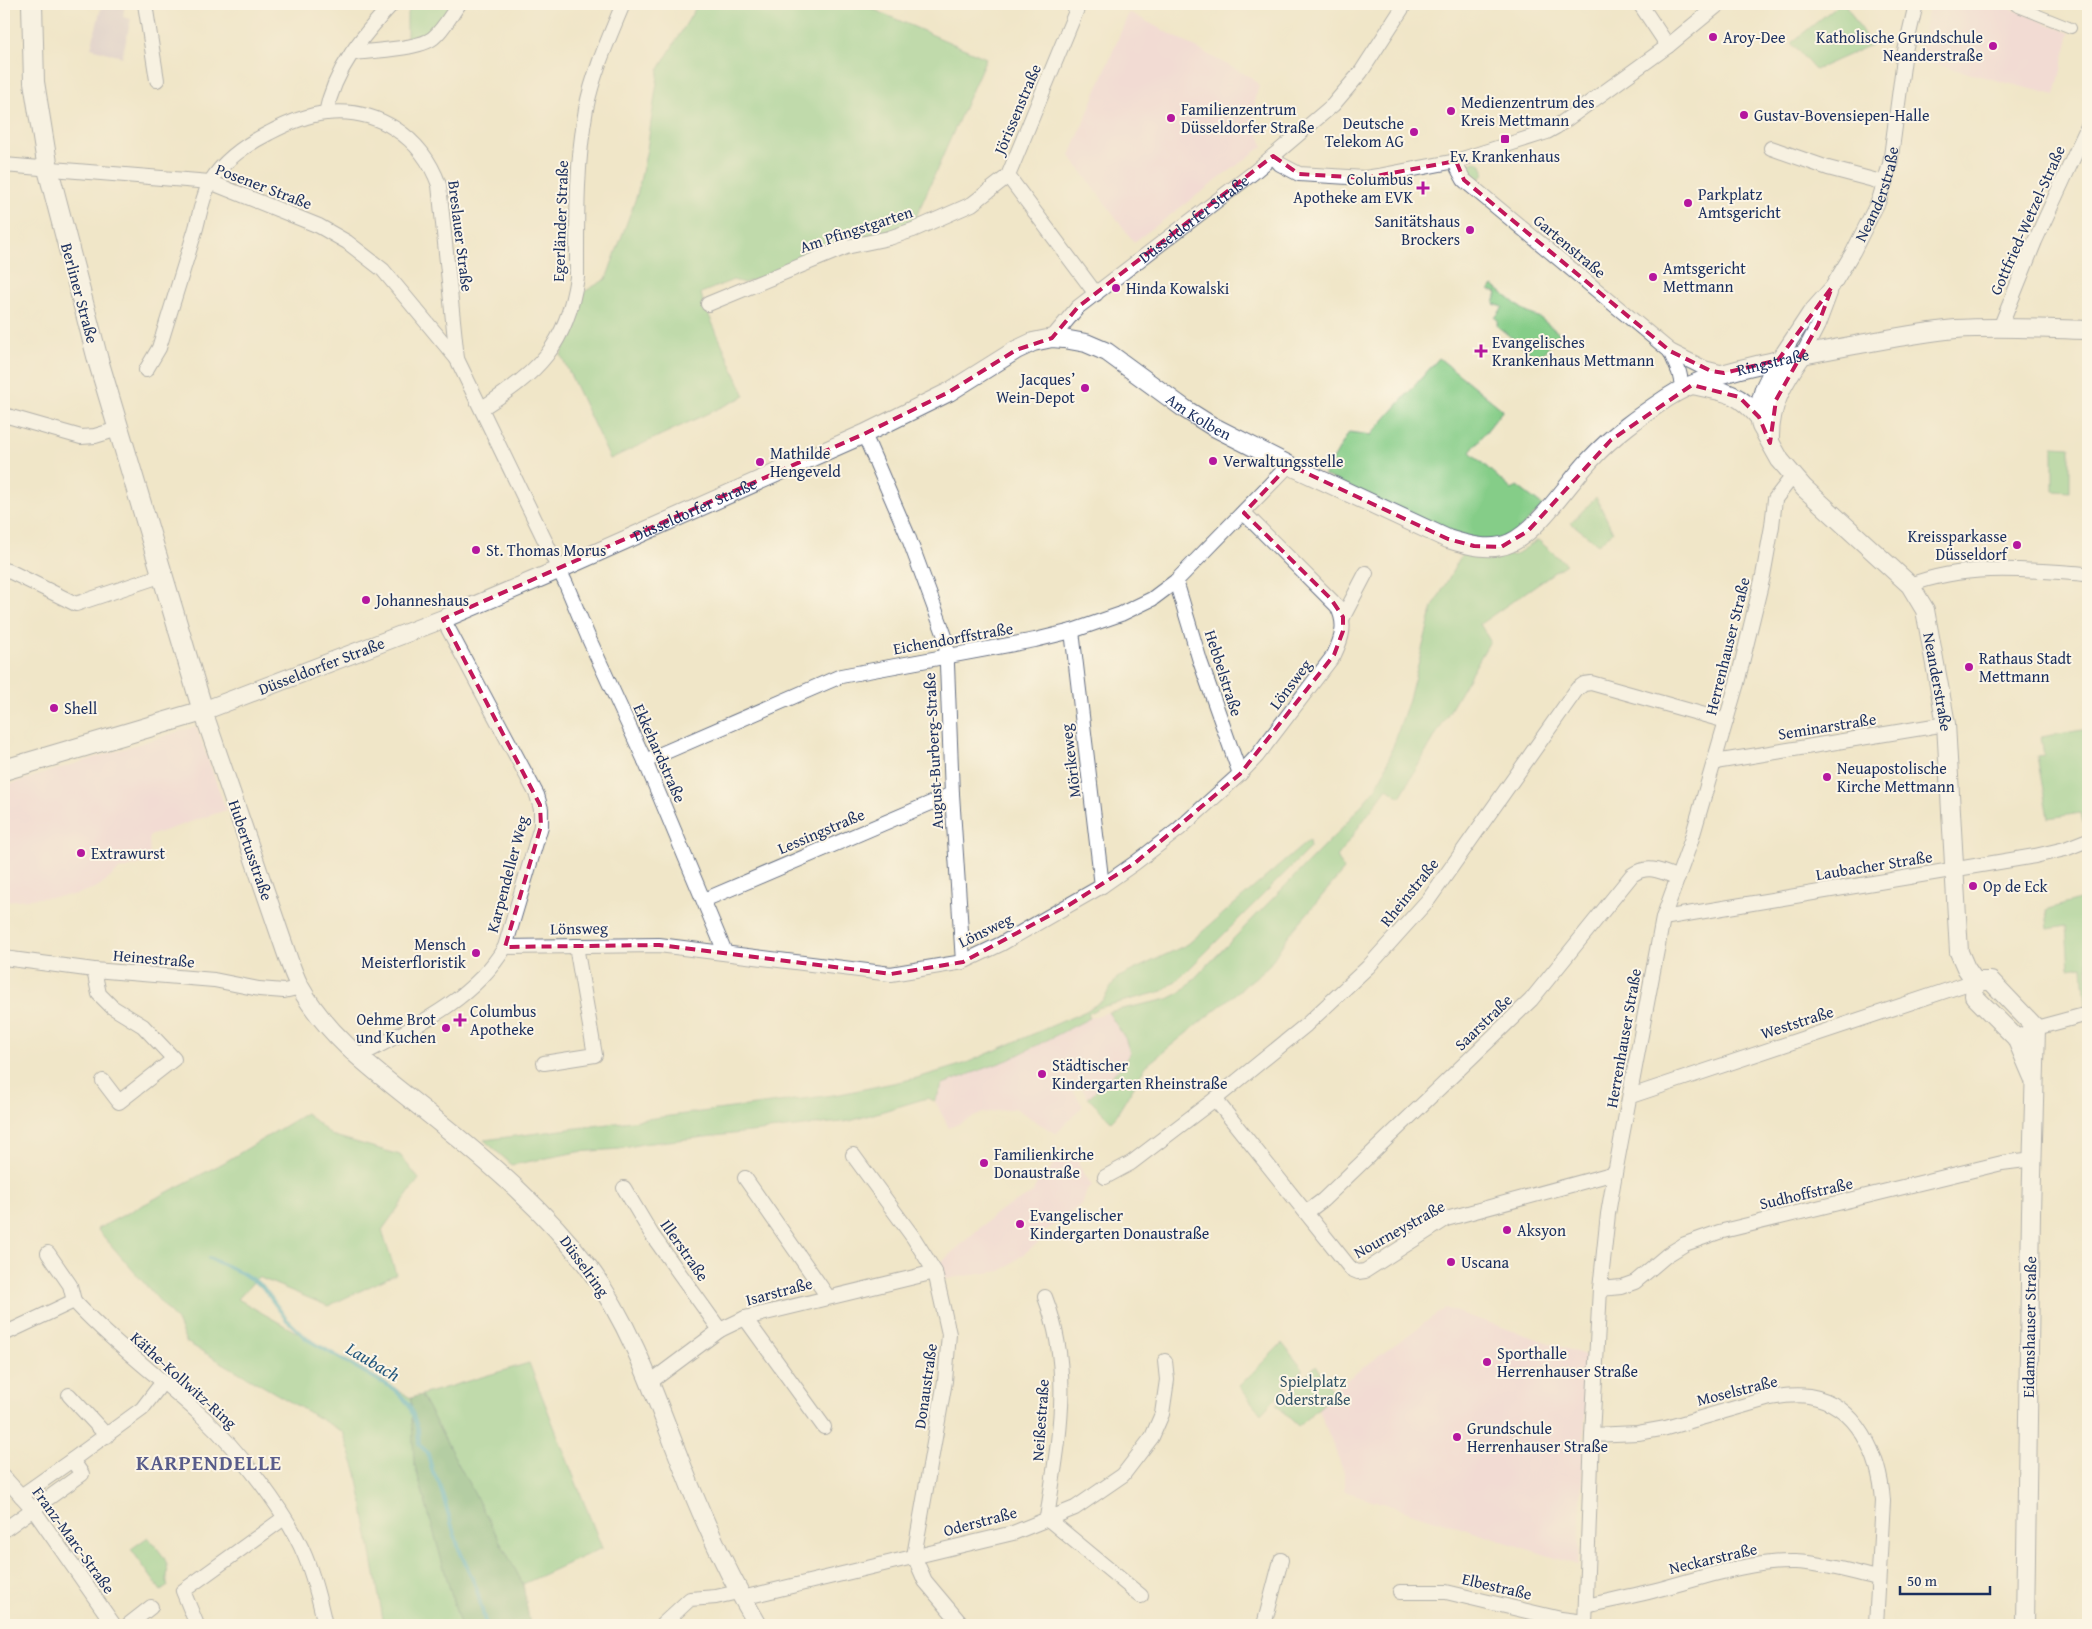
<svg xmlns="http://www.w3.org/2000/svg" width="2092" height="1629" font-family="'Gentium Book Plus',serif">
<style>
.built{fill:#f3cfe0}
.industrial{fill:#cfbdcf}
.green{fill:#85cd88;stroke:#507e73}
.forest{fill:#6cb074;stroke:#447069}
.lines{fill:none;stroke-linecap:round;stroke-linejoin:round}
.stream{stroke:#3ea9bd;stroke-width:4}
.pedestrian-casing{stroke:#666f83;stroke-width:12}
.minor-casing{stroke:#666f83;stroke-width:16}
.tertiary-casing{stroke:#666f83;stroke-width:20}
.secondary-casing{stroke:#666f83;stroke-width:22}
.pedestrian{stroke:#fff;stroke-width:10}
.minor{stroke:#fff;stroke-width:14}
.tertiary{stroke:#fff;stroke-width:18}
.secondary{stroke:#fff;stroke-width:20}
.marked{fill:none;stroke:#c2185b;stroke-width:4;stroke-dasharray:10 6;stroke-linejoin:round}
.poi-dot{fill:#b5179e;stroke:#fcf5e5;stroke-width:2}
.labels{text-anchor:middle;stroke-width:4;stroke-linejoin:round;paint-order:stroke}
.poi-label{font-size:16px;fill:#1b2f5e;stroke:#fcf5e5;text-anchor:start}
.street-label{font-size:16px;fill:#1b2f5e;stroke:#fcf5e5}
.park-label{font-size:16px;fill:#365668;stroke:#fcf5e5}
.water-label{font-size:18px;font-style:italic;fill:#275a7f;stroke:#fcf5e5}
.district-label{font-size:21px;font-weight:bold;letter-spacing:1px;fill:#585c8a;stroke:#fcf5e5}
</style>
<rect width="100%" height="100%" fill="#fcf5e5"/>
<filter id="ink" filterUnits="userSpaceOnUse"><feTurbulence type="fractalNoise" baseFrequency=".02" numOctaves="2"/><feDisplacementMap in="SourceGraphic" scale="10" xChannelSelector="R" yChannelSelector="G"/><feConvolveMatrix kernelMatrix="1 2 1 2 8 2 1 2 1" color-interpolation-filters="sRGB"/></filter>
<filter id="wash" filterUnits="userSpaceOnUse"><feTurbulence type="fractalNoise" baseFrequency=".0096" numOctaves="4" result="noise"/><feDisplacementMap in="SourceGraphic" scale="20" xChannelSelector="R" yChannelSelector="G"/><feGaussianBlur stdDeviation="1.12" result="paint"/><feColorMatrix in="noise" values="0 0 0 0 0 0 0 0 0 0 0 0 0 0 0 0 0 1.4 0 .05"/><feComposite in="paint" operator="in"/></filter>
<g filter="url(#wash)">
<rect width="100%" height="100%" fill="#f0e6c8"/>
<path class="built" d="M1930 4H1989L2013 9 2070 33 2055 95 1917 60Z
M1129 12 1252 78 1259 86 1255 97V107L1257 128 1263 146 1134 242 1070 156Z
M196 726 226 810 149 836 150 861 119 870 100 886 75 895 4 901V786Z
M1108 1012 1125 1038 1130 1053 1121 1067 1088 1098 1076 1081 1070 1085 1083 1106 1056 1134 1015 1108 983 1113 949 1128 935 1101 943 1084 1008 1060 1090 1018Z
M1067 1152 1080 1155 1078 1164 1092 1186 1087 1190 1083 1203 1039 1236 1038 1243 1001 1271 944 1279 939 1264 999 1211 1033 1193 1037 1182Z
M1445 1308 1588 1356 1578 1565 1344 1491V1472L1316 1402Z"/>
<path class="industrial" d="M102 4H125L123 17 131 19 122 57 91 48Z"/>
<path class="green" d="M412 4H453L427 37 407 42V16Z
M698 4H861L986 58 912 226 744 283 733 280 701 293 703 302 745 396 610 459 561 355 582 293 606 279 637 195 647 149 659 69Z
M1839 4H1845L1871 45 1815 70 1791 43Z
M1466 171a9 9 0 1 1 18 0a9 9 0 1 1-18 0Z
M1493 286 1526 312 1540 318 1560 334 1538 359 1497 326 1498 320 1495 318 1503 307 1494 304 1497 293 1489 290Z
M1439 358 1503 410 1470 452 1512 490 1517 486 1543 506 1510 538 1483 541 1461 538 1324 475 1349 432 1371 435Z
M2053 446 2070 447V492L2053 491Z
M1596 497 1613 532 1598 544 1571 523Z
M1538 540 1566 564 1480 624 1490 641 1400 797 1387 788 1337 857 1344 870 1288 936 1268 967 1146 1066 1116 1116 1111 1121 1088 1098 1121 1067 1130 1053 1125 1038 1108 1012 1168 999 1181 992 1340 830 1375 789 1385 770 1409 699 1433 607 1463 552 1487 558 1515 555Z
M2088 729V749H2087L2088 822 2083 823 2081 813 2048 818 2037 756 2044 755 2041 737Z
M1309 840 1310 848 1183 975 1163 991 1098 1008 1088 1014 1090 1018 1008 1060 943 1084 935 1101 927 1098 850 1121 642 1144 620 1149 577 1152 512 1165 484 1140 840 1094 917 1078 964 1064 1086 1011 1103 1000 1117 978 1188 944Z
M2088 897V1008L2086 1009 2083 966 2069 968 2066 926 2048 929 2046 910Z
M306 1113 331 1135 400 1155 419 1179 382 1230 396 1274 328 1306 258 1277 238 1299 411 1398 414 1462 460 1625H384L357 1474 343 1432 186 1342 177 1321 97 1229 225 1162Z
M1282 1343 1303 1369 1261 1414 1239 1386Z
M529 1363 602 1548 523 1584 421 1395Z
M1316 1365 1335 1394 1298 1426 1276 1405Z
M148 1537C154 1545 165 1556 167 1565 169 1573 165 1579 168 1586L161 1591 131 1549Z"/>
<path class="forest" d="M421 1395 523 1584 530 1625H460L414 1462 411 1398Z"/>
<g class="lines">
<path class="stream" d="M209 1258 242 1273 262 1286 287 1320 307 1339 394 1389 409 1404 418 1429 419 1445 424 1449 428 1454 432 1470 439 1483 459 1549 476 1587 486 1625"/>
</g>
</g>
<g filter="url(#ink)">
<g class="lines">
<defs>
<path id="pedestrian" d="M2016 6 2071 28"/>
<g id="minor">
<path d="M145 4 157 80"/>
<path d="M1640 4 1668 46"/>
<path d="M352 53C371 51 420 49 433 38 443 30 451 15 459 4"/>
<path d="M326 113C334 70 363 35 392 4"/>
<path d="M1771 148 1828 168 1885 183"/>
<path d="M1273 156 1280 164 1299 174 1365 178 1378 176 1456 161 1547 132 1556 127 1668 46 1719 4"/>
<path d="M1456 161 1458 169 1464 180 1670 351 1704 368 1724 373"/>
<path d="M4 165 210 182 319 226 347 242 383 270 457 359"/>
<path d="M1008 176 1079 4"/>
<path d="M1008 176 1096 294"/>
<path d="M708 304 846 247 889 238 913 230 972 204 1008 176"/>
<path d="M2000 328 2035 241 2088 126"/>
<path id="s1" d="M1052 338 1078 307 1253 173 1333 105 1361 72 1405 4"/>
<path d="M1670 351 1679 372 1683 389"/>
<path d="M1803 354 1818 325 1830 293"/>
<path id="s2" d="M1778 360 1809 313 1832 287 1853 252 1879 200 1890 164 1905 51 1916 4"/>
<path d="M146 370 159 348C171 308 184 268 196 228 200 213 203 194 211 181 224 160 247 144 269 133 286 124 307 115 326 113 377 107 422 137 439 185L457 359 566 584 589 639 645 761 725 952"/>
<path d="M482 408C538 373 567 345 577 277 577 220 576 164 586 109 593 73 609 38 623 4"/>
<path d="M4 415 81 437 95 436 118 429"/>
<path d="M864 434 908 536 946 639 952 794 963 962"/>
<path d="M4 570 11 572 76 604 163 575"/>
<path d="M1176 581 1200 661 1240 774"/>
<path d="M1910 585C1966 563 2029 570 2088 574"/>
<path d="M1343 617 1366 573"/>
<path d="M1072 631 1102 886"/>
<path d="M645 761 841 676 1035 640 1072 631 1121 614 1152 599 1176 581 1289 465"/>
<path d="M1715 762 1946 724"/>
<path d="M704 900 952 794"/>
<path d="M1663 918 2035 856 2065 849 2088 840"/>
<path d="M505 947 659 945 891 974 963 962 1001 944 1102 886 1135 863 1179 829 1240 774 1257 756 1334 655C1342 638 1347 624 1337 606L1244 513"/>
<path d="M4 958 94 970 214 980 259 989 284 991 301 987"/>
<path d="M94 970 99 994 112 1007 143 1026 174 1059 119 1102 103 1081"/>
<path d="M2016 1038 2036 1028 2088 1014"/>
<path d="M359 1056C412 1028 473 1001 505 947L541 826V809L537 795 443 619"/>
<path d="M544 1063 595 1055 576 946"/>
<path d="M1631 1096 1975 981"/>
<path d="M1215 1099 1351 1269 1358 1272 1365 1271 1446 1219 1615 1173"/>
<path d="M853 1155 913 1237 935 1272 949 1334 945 1381 914 1556 925 1581 962 1625"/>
<path d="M1105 1177 1131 1163 1215 1099 1306 1025 1368 967 1429 899 1577 689 1584 684 1591 683 1726 721"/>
<path d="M745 1178 828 1297"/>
<path d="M624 1188 652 1235 720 1330"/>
<path d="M1307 1212 1323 1200 1531 1000 1632 875C1648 864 1661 871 1678 878"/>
<path d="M48 1253 70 1285 74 1301"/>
<path d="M1600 1289 1621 1287 1635 1282 1667 1255 1685 1244 1719 1232 2002 1163 2033 1159"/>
<path d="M1045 1297C1074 1372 1058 1441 1047 1518L1141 1596"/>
<path d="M745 1318 824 1427"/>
<path d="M4 1334 74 1301C114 1344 161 1378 204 1418 238 1450 287 1512 305 1556 314 1578 320 1602 325 1625"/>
<path d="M649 1383 720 1330 745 1318 935 1272"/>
<path d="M69 1395 107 1436"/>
<path d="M1592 1435 1638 1433 1666 1428 1770 1398C1783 1396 1796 1394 1809 1396 1858 1404 1880 1457 1883 1501L1876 1625"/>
<path d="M4 1477 33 1509 114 1625"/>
<path d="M21 1496 72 1460"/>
<path d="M4 1530 82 1474 72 1460 142 1409 162 1383"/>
<path d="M1400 1592H1446L1561 1619 1585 1622"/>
<path d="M742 1598 1013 1533 1075 1508 1123 1475 1152 1437 1162 1414 1167 1380 1165 1361"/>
<path d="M1586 1606C1612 1600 1638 1595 1664 1588 1708 1576 1750 1561 1795 1562 1823 1563 1851 1572 1878 1578"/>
<path d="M128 1625 151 1607"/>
<path d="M197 1625 183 1591 284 1518"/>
<path d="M662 1625 690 1599 716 1597 738 1592"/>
<path d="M1264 1625 1281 1560"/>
<path d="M1585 1625 1592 1435 1600 1289 1608 1214 1615 1173 1663 918 1691 841 1737 683 1763 576 1772 526 1775 499 1792 477"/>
</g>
<g id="tertiary">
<path id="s3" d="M1778 360 1764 389 1758 411 1761 426 1780 460 1804 488 1910 585 1925 610 1946 724 1959 952 1966 968 1975 981 1974 996 2016 1038 2034 1080"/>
<path d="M1692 385C1725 392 1736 391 1759 417"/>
<path d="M1770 440C1769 406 1784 381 1803 354"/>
<path d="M1975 981H1991L2036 1028 2031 1212 2025 1625"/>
<path id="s4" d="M758 1625C733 1583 712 1539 693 1493 662 1418 638 1335 589 1268 545 1210 491 1164 435 1119 387 1079 331 1043 300 987 294 976 290 964 286 952L203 711 443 619 544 576 864 434 949 392 1016 350 1033 342 1052 338 1064 339 1086 343 1107 352 1185 409 1212 426 1289 465 1448 539C1467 545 1491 552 1510 543 1538 531 1569 482 1591 459 1613 435 1640 416 1667 398 1699 377 1737 370 1774 361 1801 355 1828 350 1855 345 1888 339 1922 332 1956 329 2000 326 2044 329 2088 330"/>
</g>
<path id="secondary" d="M4 770 203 711 98 360 48 169 34 82 32 4"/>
</defs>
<use href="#pedestrian" class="pedestrian-casing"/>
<use href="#minor" class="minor-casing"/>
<use href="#tertiary" class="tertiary-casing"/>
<use href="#secondary" class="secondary-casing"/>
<use href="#pedestrian" class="pedestrian"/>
<use href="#minor" class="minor"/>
<use href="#tertiary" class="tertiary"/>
<use href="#secondary" class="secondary"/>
</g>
</g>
<path d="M0 0H2092V1629H0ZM1273 156 1299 174 1365 178 1456 161 1464 180 1670 351 1711 371 1724 373 1778 360 1832 287 1818 325 1776 400 1770 443 1759 417 1739 397 1692 385 1611 440 1528 531 1501 547 1474 546 1448 539 1289 465 1244 513 1331 599 1343 617V631L1334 655 1240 774 1135 863 1069 905 963 962 891 974 659 945 505 947 541 826 540 805 443 619 864 434 949 392 1016 350 1052 338 1078 307Z" fill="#f0e6c8" fill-opacity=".55" fill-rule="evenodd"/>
<path class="marked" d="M1273 156 1299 174 1365 178 1456 161 1464 180 1670 351 1711 371 1724 373 1778 360 1832 287 1818 325 1776 400 1770 443 1759 417 1739 397 1692 385 1611 440 1528 531 1501 547 1474 546 1448 539 1289 465 1244 513 1331 599 1343 617V631L1334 655 1240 774 1135 863 1069 905 963 962 891 974 659 945 505 947 541 826 540 805 443 619 864 434 949 392 1016 350 1052 338 1078 307Z"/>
<g class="poi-dot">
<circle cx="1713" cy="37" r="5"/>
<circle cx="1993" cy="46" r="5"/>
<circle cx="1451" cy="111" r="5"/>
<circle cx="1744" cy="115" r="5"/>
<circle cx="1171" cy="118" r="5"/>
<circle cx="1414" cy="132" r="5"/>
<rect x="1500" y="134" width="10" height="10" rx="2.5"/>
<path d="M1420.5 180.5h5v5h5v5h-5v5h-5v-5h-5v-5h5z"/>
<circle cx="1688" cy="203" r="5"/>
<circle cx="1470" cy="230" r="5"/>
<circle cx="1653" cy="277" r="5"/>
<circle cx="1116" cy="288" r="5"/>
<path d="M1478.5 343.5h5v5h5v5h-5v5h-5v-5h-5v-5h5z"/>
<circle cx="1085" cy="388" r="5"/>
<circle cx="1213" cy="461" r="5"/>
<circle cx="760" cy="462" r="5"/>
<circle cx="2017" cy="545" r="5"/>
<circle cx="476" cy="550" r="5"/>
<circle cx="366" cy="600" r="5"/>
<circle cx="1969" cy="667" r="5"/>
<circle cx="54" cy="708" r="5"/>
<circle cx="1827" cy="777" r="5"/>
<circle cx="81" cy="853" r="5"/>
<circle cx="1973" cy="886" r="5"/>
<circle cx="476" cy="953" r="5"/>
<path d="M457.5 1012.5h5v5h5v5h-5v5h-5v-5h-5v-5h5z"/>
<circle cx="446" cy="1028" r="5"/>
<circle cx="1042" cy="1074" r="5"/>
<circle cx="984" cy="1163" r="5"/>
<circle cx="1020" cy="1224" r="5"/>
<circle cx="1507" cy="1230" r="5"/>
<circle cx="1451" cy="1262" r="5"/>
<circle cx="1487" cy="1362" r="5"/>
<circle cx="1457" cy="1437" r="5"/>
</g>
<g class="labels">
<g class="poi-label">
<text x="1723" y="43">Aroy-Dee</text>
<text x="1983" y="43" text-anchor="end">Katholische Grundschule<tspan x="1983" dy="18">Neanderstraße</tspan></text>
<text x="1461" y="108">Medienzentrum des<tspan x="1461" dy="18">Kreis Mettmann</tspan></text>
<text x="1181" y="115">Familienzentrum<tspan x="1181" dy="18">Düsseldorfer Straße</tspan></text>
<text x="1754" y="121">Gustav-Bovensiepen-Halle</text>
<text x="1404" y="129" text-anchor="end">Deutsche<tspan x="1404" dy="18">Telekom AG</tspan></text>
<text x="1505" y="162" text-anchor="middle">Ev. Krankenhaus</text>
<text x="1413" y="185" text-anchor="end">Columbus<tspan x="1413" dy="18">Apotheke am EVK</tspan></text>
<text x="1698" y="200">Parkplatz<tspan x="1698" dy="18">Amtsgericht</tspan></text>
<text x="1460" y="227" text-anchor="end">Sanitätshaus<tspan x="1460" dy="18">Brockers</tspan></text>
<text x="1663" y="274">Amtsgericht<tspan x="1663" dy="18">Mettmann</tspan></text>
<text x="1126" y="294">Hinda Kowalski</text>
<text x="1492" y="348">Evangelisches<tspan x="1492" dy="18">Krankenhaus Mettmann</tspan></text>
<text x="1075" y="385" text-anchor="end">Jacques’<tspan x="1075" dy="18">Wein-Depot</tspan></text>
<text x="770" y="459">Mathilde<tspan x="770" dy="18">Hengeveld</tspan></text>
<text x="1223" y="467">Verwaltungsstelle</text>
<text x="2007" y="542" text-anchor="end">Kreissparkasse<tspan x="2007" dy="18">Düsseldorf</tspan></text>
<text x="486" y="556">St. Thomas Morus</text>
<text x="376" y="606">Johanneshaus</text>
<text x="1979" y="664">Rathaus Stadt<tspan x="1979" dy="18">Mettmann</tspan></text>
<text x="64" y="714">Shell</text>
<text x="1837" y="774">Neuapostolische<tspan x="1837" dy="18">Kirche Mettmann</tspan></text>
<text x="91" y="859">Extrawurst</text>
<text x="1983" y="892">Op de Eck</text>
<text x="466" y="950" text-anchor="end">Mensch<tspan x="466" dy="18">Meisterfloristik</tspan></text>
<text x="470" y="1017">Columbus<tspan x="470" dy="18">Apotheke</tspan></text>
<text x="436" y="1025" text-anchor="end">Oehme Brot<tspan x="436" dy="18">und Kuchen</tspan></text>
<text x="1052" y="1071">Städtischer<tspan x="1052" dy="18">Kindergarten Rheinstraße</tspan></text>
<text x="994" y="1160">Familienkirche<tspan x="994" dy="18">Donaustraße</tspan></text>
<text x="1030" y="1221">Evangelischer<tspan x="1030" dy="18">Kindergarten Donaustraße</tspan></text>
<text x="1517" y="1236">Aksyon</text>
<text x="1461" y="1268">Uscana</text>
<text x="1497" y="1359">Sporthalle<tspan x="1497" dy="18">Herrenhauser Straße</tspan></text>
<text x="1467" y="1434">Grundschule<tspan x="1467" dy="18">Herrenhauser Straße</tspan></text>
</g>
<g class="street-label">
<text transform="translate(1017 109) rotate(-67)" y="6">Jörissenstraße</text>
<text transform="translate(264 186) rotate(21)" y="6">Posener Straße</text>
<text dy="6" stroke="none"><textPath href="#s2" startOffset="195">Neanderstraße</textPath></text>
<text dy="6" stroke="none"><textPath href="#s1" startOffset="186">Düsseldorfer Straße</textPath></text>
<text transform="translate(2027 220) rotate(-66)" y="6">Gottfried-Wetzel-Straße</text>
<text transform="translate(560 221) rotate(-88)" y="6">Egerländer Straße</text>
<text transform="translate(856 229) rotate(-18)" y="6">Am Pfingstgarten</text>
<text transform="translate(461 236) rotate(83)" y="6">Breslauer Straße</text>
<text transform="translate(1570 246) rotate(40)" y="6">Gartenstraße</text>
<text transform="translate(80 293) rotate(75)" y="6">Berliner Straße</text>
<text dy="6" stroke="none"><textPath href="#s4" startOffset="2861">Ringstraße</textPath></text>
<text dy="6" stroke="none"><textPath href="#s4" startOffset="2192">Am Kolben</textPath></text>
<text dy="6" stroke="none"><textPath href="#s4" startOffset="1625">Düsseldorfer Straße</textPath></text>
<text transform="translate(953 638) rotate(-10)" y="6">Eichendorffstraße</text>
<text transform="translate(1727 646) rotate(-76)" y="6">Herrenhauser Straße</text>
<text dy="6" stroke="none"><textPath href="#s4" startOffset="1220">Düsseldorfer Straße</textPath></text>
<text transform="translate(1224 673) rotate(72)" y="6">Hebbelstraße</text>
<text dy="6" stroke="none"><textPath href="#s3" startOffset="392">Neanderstraße</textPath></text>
<text transform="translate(1290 684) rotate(-53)" y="6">Lönsweg</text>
<text transform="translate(1827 726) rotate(-9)" y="6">Seminarstraße</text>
<text transform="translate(933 751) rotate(-93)" y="6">August-Burberg-Straße</text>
<text transform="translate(660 753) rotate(66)" y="6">Ekkehardstraße</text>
<text transform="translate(1070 761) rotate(-97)" y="6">Mörikeweg</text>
<text transform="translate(821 831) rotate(-23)" y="6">Lessingstraße</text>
<text transform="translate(251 850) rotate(71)" y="6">Hubertusstraße</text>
<text transform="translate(1874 865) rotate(-9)" y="6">Laubacher Straße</text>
<text transform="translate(507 874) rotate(-75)" y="6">Karpendeller Weg</text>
<text transform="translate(1409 892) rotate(-51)" y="6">Rheinstraße</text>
<text transform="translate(579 928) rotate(-1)" y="6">Lönsweg</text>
<text transform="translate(985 930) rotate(-26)" y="6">Lönsweg</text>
<text transform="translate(154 958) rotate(5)" y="6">Heinestraße</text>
<text transform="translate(1483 1022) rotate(-44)" y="6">Saarstraße</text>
<text transform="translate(1797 1022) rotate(-18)" y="6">Weststraße</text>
<text transform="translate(1623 1038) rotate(-80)" y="6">Herrenhauser Straße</text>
<text transform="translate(1806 1193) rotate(-13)" y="6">Sudhoffstraße</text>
<text transform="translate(1399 1229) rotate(-29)" y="6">Nourneystraße</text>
<text transform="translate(685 1250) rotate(55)" y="6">Illerstraße</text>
<text transform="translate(585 1266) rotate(54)" y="6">Düsselring</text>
<text transform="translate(779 1291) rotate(-15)" y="6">Isarstraße</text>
<text transform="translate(2029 1327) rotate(-89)" y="6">Eidamshauser Straße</text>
<text transform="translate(184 1380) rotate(42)" y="6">Käthe-Kollwitz-Ring</text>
<text transform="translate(925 1386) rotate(-82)" y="6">Donaustraße</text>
<text transform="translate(1737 1390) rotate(-14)" y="6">Moselstraße</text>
<text transform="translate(1040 1420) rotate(-86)" y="6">Neißestraße</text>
<text transform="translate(980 1521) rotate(-15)" y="6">Oderstraße</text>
<text transform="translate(74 1540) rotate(54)" y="6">Franz-Marc-Straße</text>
<text transform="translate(1713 1558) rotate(-13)" y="6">Neckarstraße</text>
<text transform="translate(1497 1586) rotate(13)" y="6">Elbestraße</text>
</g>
<g class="park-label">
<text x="1313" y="1387">Spielplatz<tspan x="1313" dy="18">Oderstraße</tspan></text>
</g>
<g class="water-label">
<text transform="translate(373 1362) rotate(31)" y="6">Laubach</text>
</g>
<g class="district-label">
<text x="209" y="1470">KARPENDELLE</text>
</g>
</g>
<rect width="2092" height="1629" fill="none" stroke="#fcf5e5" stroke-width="20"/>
<path d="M1900 1586v8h90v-8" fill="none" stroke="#1b2f5e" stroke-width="2.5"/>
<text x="1907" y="1586" font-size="15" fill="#1b2f5e" stroke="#fcf5e5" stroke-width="4" paint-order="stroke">50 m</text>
</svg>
